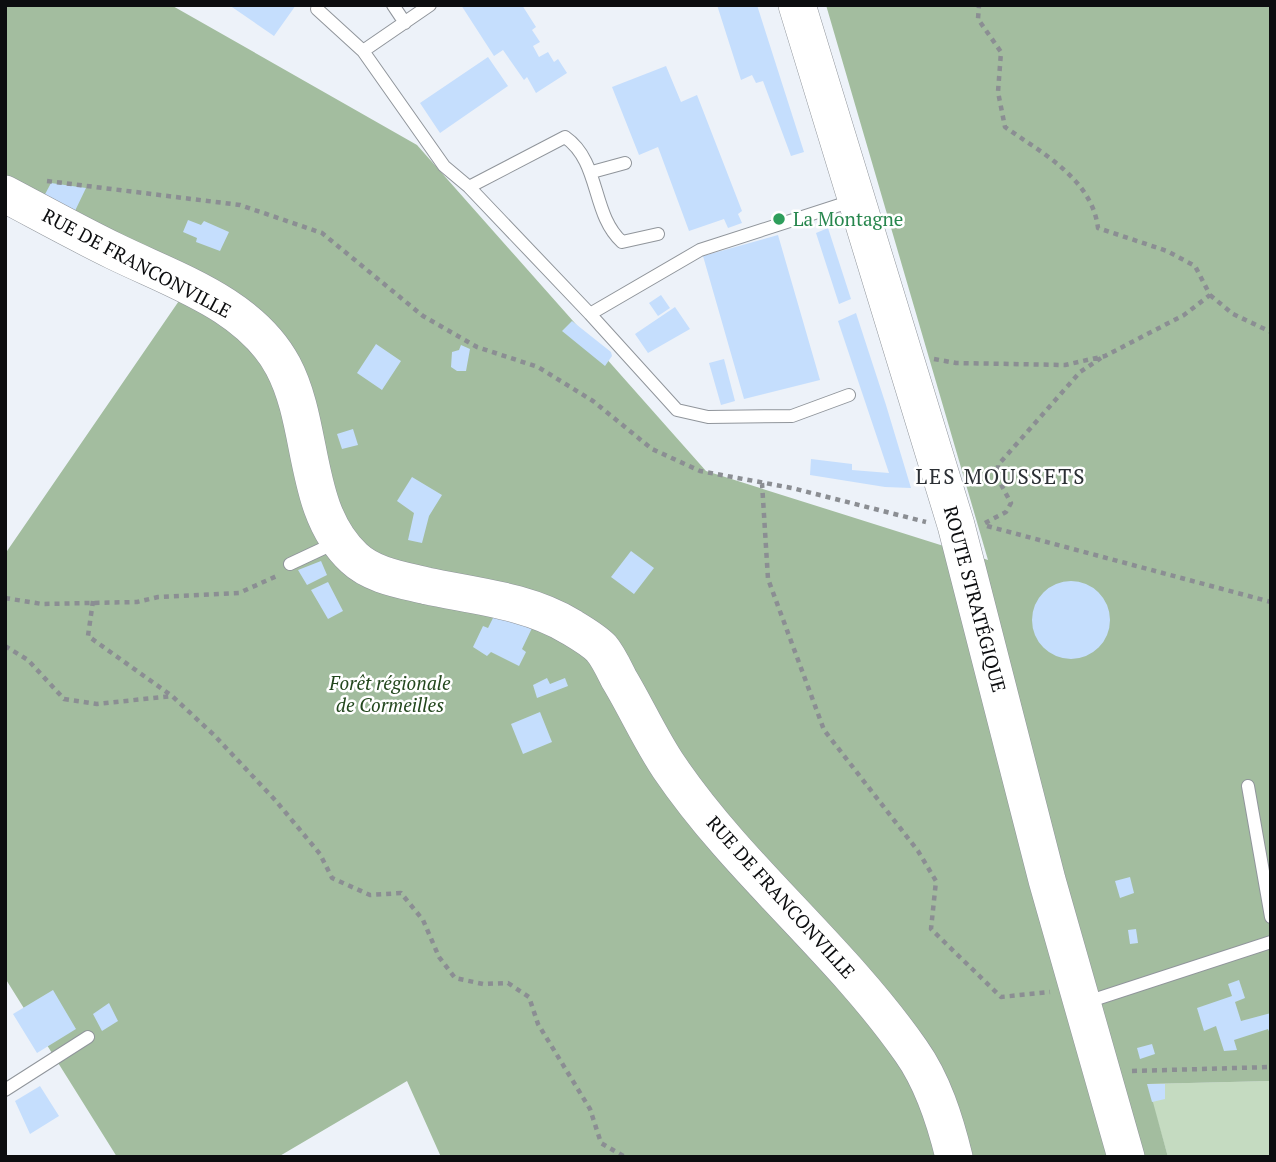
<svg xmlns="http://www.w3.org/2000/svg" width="1276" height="1162" font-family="'PT Serif',serif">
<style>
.green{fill:#c5dbc1}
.forest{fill:#a3bd9f}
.building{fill:#c5defd}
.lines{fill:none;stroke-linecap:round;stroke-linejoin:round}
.lane-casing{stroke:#90959b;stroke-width:14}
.secondary-casing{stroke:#90959b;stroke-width:38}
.path{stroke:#8b8e93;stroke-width:4.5;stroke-dasharray:5 5;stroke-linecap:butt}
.lane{stroke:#fff;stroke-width:12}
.secondary{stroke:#fff;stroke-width:37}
.leisure-dot{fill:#2e9e5b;stroke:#fff;stroke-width:2.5}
.labels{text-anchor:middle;stroke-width:5;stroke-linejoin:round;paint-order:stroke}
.leisure-label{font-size:19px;fill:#27864d;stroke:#fff;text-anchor:start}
.street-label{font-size:19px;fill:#0c0d0f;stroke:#fff}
.park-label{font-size:19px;font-style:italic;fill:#23471d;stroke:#fff}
.neighbourhood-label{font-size:21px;letter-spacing:2px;fill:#2b2f34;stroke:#fff}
</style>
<rect width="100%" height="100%" fill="#edf2f9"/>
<path class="green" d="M1271 1081V1157H1168L1147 1084Z"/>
<path class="forest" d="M6 5H171L417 145 706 471 988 560 826 5H1271V1081L1148 1084 1168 1157H441L407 1081 278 1157H117L5 978V554L183 295 5 208Z"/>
<path class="building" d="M229 5H296L274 36Z
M461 5H522L536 27 532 30 540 42 533 46 539 57 548 52 554 62 558 59 567 73 536 93 527 77 524 80 503 50 494 56Z
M717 5H757L804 152 791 156 763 81 756 83 752 75 741 80Z
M488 57 508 86 440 133 420 103Z
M666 66 681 102 697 95 742 211 738 214 742 223 728 228 724 219 689 231 658 147 639 155 612 87Z
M51 183 86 188 74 213 43 198Z
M188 220 201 225 204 221 229 232 220 251 196 242 197 238 183 232Z
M828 228 851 299 839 304 816 233Z
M778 235 820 380 744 399 703 256Z
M661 295 670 308 658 316 649 303Z
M675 307 690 329 648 353 635 334Z
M856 313 886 405 911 488 885 487 810 475 811 459 852 464V470L889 473 838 321Z
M572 321 611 352 612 356 605 366 562 331Z
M376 344 401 361 382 390 357 373Z
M461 345 470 349 466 371H457L451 367 452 352 459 350Z
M724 359 735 401 721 405 709 363Z
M353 429 358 445 342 449 337 434Z
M412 477 442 495 429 516 422 543 408 540 414 513 397 501Z
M631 551 654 568 634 594 611 577Z
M321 561 327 575 307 585 298 570Z
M1032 620a39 39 0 1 1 78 0a39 39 0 1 1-78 0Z
M328 582 343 611 328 619 311 590Z
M494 616 533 626 522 649 526 652 519 666 491 652 487 656 473 647 483 626 488 628Z
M547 678 550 684 565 678 568 686 537 698 533 685Z
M540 712 552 742 523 754 511 724Z
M1130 877 1134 893 1120 898 1115 881Z
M1136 929 1138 943 1130 944 1128 930Z
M1239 980 1245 998 1235 1002 1241 1021 1271 1013V1036L1268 1029 1234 1040 1237 1050 1224 1051 1216 1026 1204 1031 1197 1008 1232 996 1228 984Z
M53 990 76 1029 37 1053 13 1014Z
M109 1003 118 1021 102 1031 93 1014Z
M1152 1044 1155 1054 1140 1059 1137 1048Z
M1147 1084H1165V1099L1152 1102Z
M40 1086 59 1116 30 1134 15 1101Z"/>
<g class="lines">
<defs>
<path id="lane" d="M393 5 405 23
M317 9 363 51 444 166 469 187 590 314 700 250 852 201
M363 51 430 5
M592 172 625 163
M469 187 565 137C601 162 591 214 622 242L658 234
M590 314 677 410 708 417 792 416 849 395
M290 564 337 542
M1248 786 1271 917
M1087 1002 1271 942
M5 1090 88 1037"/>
<path id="secondary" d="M797 5 956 525 1047 880 1126 1157
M5 194C41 213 77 233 114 251 173 280 250 304 283 366 315 426 302 510 354 558 373 576 403 580 427 586 475 596 529 601 571 627 581 633 593 640 601 648 608 656 614 669 619 679 636 707 650 739 669 767 739 870 839 948 911 1051 933 1082 945 1120 954 1157"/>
</defs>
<use href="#lane" class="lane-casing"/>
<use href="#secondary" class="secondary-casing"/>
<path class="path" d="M47 181 240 205 322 233 423 316 477 347 538 367 593 401 652 449 700 471 792 488 926 522
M1210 295 1233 314 1271 332
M934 359 956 363 1065 365 1105 356 1184 315 1210 295 1195 266 1167 251 1098 228C1092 179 1042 153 1005 127L998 92 1001 52 978 19 979 5
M762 483 768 579 824 730 918 851 936 881 931 929 1001 997 1050 992
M974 483 998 465
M985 523 1006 512 1011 503 998 479V465L1080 372 1101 358
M987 526 1271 602
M5 598 42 604 137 602 158 597 239 593 279 575
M93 601 88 636 172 696 214 735 276 801 320 854 332 878 370 895 401 893 423 920 439 957 455 978 483 984 508 983 529 997 538 1024 590 1109 601 1143 625 1157
M5 646 28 660 64 699 97 704 172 696
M1132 1071 1271 1067"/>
<use href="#lane" class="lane"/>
<use href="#secondary" class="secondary"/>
</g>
<circle class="leisure-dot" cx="779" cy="219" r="7"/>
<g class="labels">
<g class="leisure-label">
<text x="793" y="226">La Montagne</text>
</g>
<g class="street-label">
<text transform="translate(137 263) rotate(28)" y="7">RUE DE FRANCONVILLE</text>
<text transform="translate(975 599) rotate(75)" y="7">ROUTE STRATÉGIQUE</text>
<text transform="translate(781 897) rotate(48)" y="7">RUE DE FRANCONVILLE</text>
</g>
<g class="park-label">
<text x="390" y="690">Forêt régionale<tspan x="390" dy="22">de Cormeilles</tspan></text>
</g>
<g class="neighbourhood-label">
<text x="1001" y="484">LES MOUSSETS</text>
</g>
</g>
<rect width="1276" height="1162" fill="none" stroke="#0c0d0f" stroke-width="14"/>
</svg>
